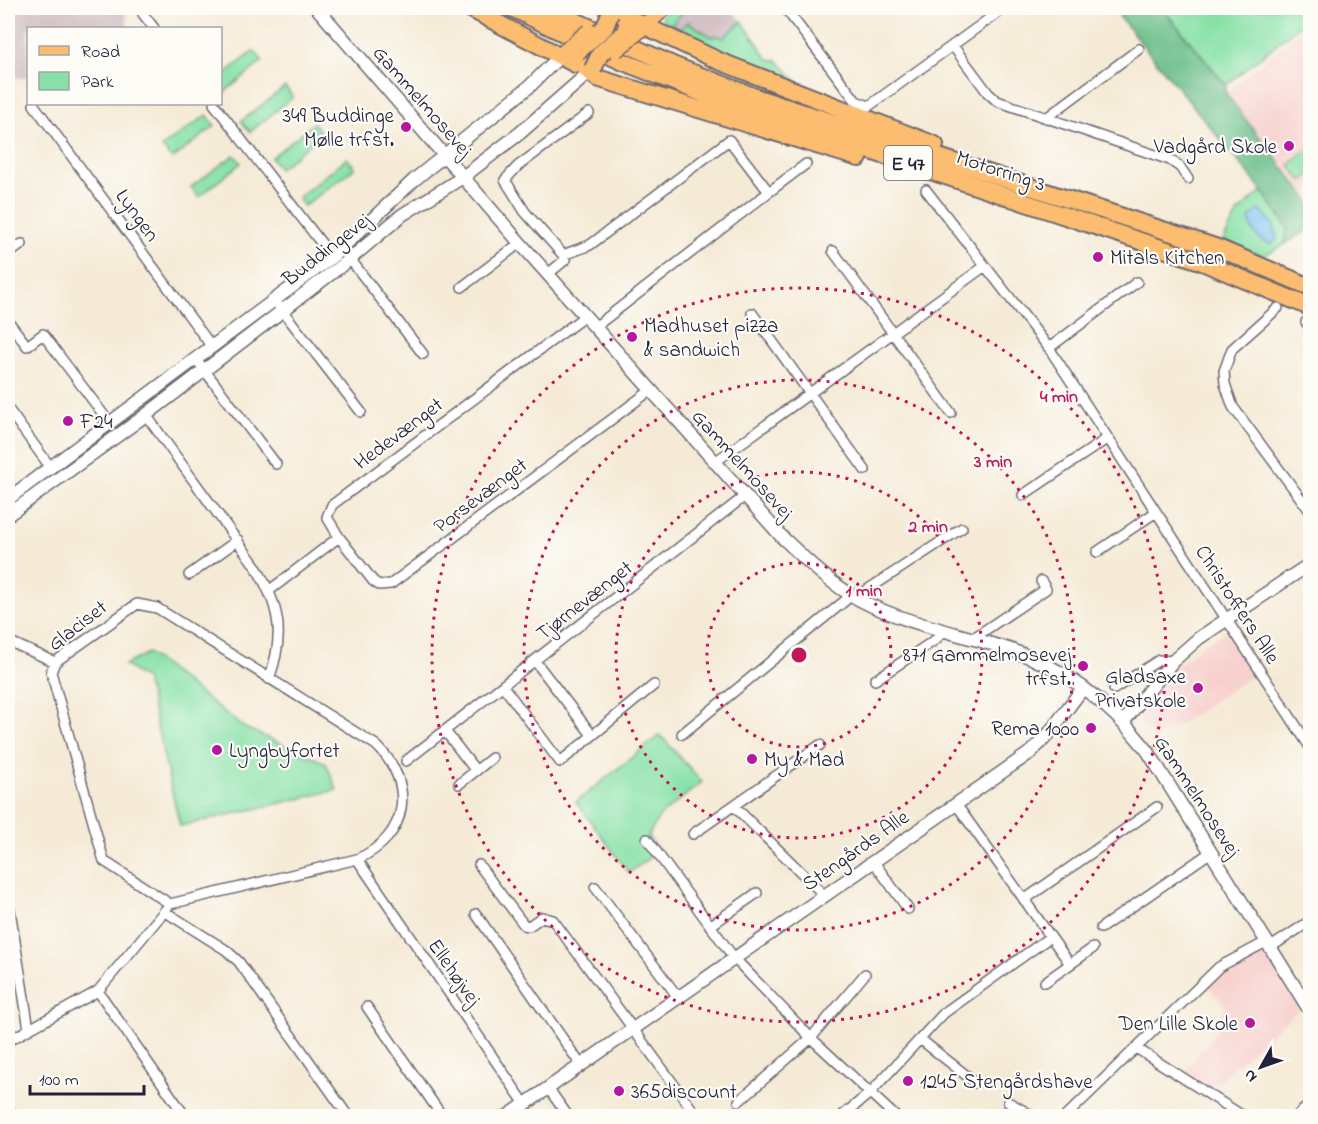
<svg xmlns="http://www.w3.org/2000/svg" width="1318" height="1124" font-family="'Indie Flower',sans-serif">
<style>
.built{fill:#f7d0cd}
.industrial{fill:#d2bec3}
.green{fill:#87e1a7;stroke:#548271;stroke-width:1.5}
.forest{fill:#6dbf8c;stroke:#487064;stroke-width:1.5}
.water{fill:#76bfee;stroke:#4c7094;stroke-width:1.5}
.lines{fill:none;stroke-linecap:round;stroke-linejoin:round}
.minor-casing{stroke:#6c6871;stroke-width:12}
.tertiary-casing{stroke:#6c6871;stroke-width:15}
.primary-casing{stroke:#6c6871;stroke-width:18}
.motorway-casing{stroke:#6c6871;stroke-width:20}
.minor{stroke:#fff;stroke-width:9}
.tertiary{stroke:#fff;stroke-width:12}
.primary{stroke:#fcbd6f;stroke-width:15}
.motorway{stroke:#fcbd6f;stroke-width:16}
.primary-bridge-casing{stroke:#6c6871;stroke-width:18;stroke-linecap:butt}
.motorway-bridge-casing{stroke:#6c6871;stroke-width:20;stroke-linecap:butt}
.primary-bridge{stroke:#fcbd6f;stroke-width:15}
.motorway-bridge{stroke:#fcbd6f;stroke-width:16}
.ring{fill:none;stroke:#c2185b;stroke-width:3;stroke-dasharray:3 6}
.poi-dot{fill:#b5179e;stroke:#fdfcf7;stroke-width:2}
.labels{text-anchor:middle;stroke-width:4.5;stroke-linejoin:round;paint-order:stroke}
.shield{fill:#fdfcf7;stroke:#646373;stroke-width:1.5}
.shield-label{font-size:20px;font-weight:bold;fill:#22223b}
.street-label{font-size:21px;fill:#22223b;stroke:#fdfcf7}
.poi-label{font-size:21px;fill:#22223b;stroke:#fdfcf7;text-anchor:start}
.centre{fill:#c2185b;stroke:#fdfcf7;stroke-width:3}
.ring-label{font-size:18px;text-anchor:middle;font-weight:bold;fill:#c2185b;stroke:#fdfcf7;stroke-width:4.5;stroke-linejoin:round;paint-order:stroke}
</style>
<rect width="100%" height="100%" fill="#fdfcf7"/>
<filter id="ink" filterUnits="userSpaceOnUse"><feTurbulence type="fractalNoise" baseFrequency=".0167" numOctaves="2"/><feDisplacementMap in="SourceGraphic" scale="12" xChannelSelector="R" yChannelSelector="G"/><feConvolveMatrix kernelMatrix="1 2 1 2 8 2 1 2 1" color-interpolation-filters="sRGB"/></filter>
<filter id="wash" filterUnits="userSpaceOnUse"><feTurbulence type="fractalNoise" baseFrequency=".008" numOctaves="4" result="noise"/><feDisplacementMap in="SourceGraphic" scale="24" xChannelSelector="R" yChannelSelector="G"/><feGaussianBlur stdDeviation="1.35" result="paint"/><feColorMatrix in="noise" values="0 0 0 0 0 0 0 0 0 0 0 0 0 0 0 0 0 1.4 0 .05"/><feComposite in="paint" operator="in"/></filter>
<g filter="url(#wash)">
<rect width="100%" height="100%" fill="#f5ead6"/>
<path class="built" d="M1310 22V199L1226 93Z
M1228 630 1256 673 1155 740 1140 721 1143 713 1174 669 1205 643Z
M1257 953 1265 955 1299 1009 1209 1089 1184 1073 1213 1035 1225 1005 1207 986 1226 969Z"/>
<path class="industrial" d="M8 8H125L128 28H28V78H8Z
M687 8H730L742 21 723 39 712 37 689 22 681 29 672 24Z"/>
<path class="green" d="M671 8H687L672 24 681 29 688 22 712 37 716 35 723 38 742 21 768 59 777 60 798 82 793 86 779 80 663 21 662 16Z
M1162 8H1310V17L1226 85Z
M254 51 263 61 221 95V77Z
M285 87 293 97 250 132 241 121Z
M207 115 215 126 172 159 162 147Z
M314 123 322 134 279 169 271 158Z
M1310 148V174L1302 181 1289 165Z
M234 155 241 163 199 197 191 187Z
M347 158 355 168 304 206 298 198Z
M1262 191 1288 228 1284 245 1263 256 1223 241 1238 212Z
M148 653 245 728 326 763 337 790 180 826 146 680 125 665Z
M660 735 702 782 660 816 648 836 658 851 629 873 576 802Z"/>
<path class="forest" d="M1129 8H1162L1226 85V94L1310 202V229L1284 245 1288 228 1261 189 1119 16Z"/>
<path class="water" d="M1259 210C1269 218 1276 225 1277 239L1271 244C1257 240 1252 232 1249 218Z"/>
</g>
<g filter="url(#ink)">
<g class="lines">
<defs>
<path id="minor" d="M785 8 856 101 869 106 1004 8
M143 14 154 28
M953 46 988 93 997 101 1170 160 1180 167 1188 179
M214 104 332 257
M34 105 212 347
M1046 118 1139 49
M926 190 1049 348 1310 747
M769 192 806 164
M833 251 951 413
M8 254 22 244
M563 255 590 245 729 140 769 192 595 327
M350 259 423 354
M548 274 565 260 563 255 525 212 505 180 518 166 589 113
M462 287 520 243
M275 301 361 412
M1278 308 1232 349 1224 371 1225 384 1233 407 1310 511
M752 313 865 470
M8 321 27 346 43 334 109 422
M1306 322 1310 327
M1049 348 1137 282
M196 359 276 464
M8 409 51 468
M146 415 254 564C279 604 286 633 269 679
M715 462 985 266
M1023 495 1108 438
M339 537 373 581 379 585 391 584 651 390
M1097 552 1156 512
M189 575 238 540
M270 590 339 537 327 517 332 505 585 316
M860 600 867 590 962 528
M137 604 157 608 376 745C416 783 409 837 357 859L170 904 104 861 51 672 55 662Z
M972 639 1046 589 1041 581
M8 641 55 662
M535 661 592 735
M875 680 935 640 944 631
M503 686 560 762 654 685
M1114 689 1159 660 1173 661
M445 731 476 771
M682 734 852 595
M406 761 745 496
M459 784 492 758
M956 804 1070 964
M734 806 824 895
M693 834 820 745
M647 839 734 958 811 1038 895 1116
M357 859 525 1104
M873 861 908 909
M479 865 524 925 529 926 542 917 553 920 697 1116
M595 887 678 997
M8 898 29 1029
M1024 900 1157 807
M164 911 226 950 239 962 348 1116
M476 914 581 1065
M710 926 757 893
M1101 928 1211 852
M1271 947 1310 921
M1045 982 1093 948
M98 991 185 1116
M367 1007 442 1116
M920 1039 976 1083
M8 1041 98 991 167 908
M1136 1048 1243 1116
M548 1088 568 1116
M739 1101 811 1038 865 974
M1008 1102 1033 1116
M11 1112 14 1116
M842 1116 870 1093 944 1013 1050 937
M1066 1116 1219 967 1268 941
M1297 1116 1310 1104"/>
<path id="tertiary" d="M317 8 520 243 782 537C806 560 830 584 860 600 906 624 959 633 1008 649 1064 667 1111 705 1147 750L1310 1011
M8 499 332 257 414 180 530 86 563 53
M8 515 146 415 350 259 402 215 463 177 520 133 593 69
M1124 721 1173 661 1199 638 1310 564
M508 1116 1031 752 1047 736 1083 688"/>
<path id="primary" d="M640 30 664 8"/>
<path id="motorway" d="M469 8 575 64
M512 8 621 61 730 104 1200 261 1310 307
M547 8 675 66 758 98 1218 248 1310 287
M607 8 719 61 935 145
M575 59 597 78 859 158"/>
</defs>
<use href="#minor" class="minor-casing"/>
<use href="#tertiary" class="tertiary-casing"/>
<use href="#primary" class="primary-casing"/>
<use href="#motorway" class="motorway-casing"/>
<use href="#minor" class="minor"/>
<use href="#tertiary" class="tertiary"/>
<use href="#primary" class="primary"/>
<use href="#motorway" class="motorway"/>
<defs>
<path id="primary-bridge" d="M616 50 640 30
M563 53 589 31"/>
<path id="motorway-bridge" d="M575 59V54L605 27 610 14
M593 69 600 54 626 31 627 23"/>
</defs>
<use href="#primary-bridge" class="primary-bridge-casing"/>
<use href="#motorway-bridge" class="motorway-bridge-casing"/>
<use href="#primary-bridge" class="primary-bridge"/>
<use href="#motorway-bridge" class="motorway-bridge"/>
</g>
</g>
<g class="ring">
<circle cx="799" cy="655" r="92"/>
<circle cx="799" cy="655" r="183"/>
<circle cx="799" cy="655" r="275"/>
<circle cx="799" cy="655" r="367"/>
</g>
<g class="poi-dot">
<circle cx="406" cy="127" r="6"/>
<circle cx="1289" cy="146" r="6"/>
<circle cx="1098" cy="257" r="6"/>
<circle cx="632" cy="337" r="6"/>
<circle cx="68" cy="421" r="6"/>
<circle cx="1083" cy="666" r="6"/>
<circle cx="1198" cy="688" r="6"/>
<circle cx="1091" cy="728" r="6"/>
<circle cx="217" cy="750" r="6"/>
<circle cx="752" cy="759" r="6"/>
<circle cx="1250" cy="1023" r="6"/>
<circle cx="908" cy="1081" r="6"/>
<circle cx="619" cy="1091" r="6"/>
</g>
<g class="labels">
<rect class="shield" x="884" y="146" width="48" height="34" rx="4.5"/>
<g class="shield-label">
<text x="908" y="170">E 47</text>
</g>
<g class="street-label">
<text transform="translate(423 101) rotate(49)" y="7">Gammelmosevej</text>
<text transform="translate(1001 170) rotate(18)" y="7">Motorring 3</text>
<text transform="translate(138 215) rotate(54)" y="7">Lyngen</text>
<text transform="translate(326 249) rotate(-38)" y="7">Buddingevej</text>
<text transform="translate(398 433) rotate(-37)" y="7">Hedevænget</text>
<text transform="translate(743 464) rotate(48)" y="7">Gammelmosevej</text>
<text transform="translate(480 495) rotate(-37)" y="7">Porsevænget</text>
<text transform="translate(584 600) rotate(-38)" y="7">Tjørnevænget</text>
<text transform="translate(1238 604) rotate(57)" y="7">Christoffers Alle</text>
<text transform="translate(77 625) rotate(-38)" y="7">Glaciset</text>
<text transform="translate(1198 796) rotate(57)" y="7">Gammelmosevej</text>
<text transform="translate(855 850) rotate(-35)" y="7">Stengårds Alle</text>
<text transform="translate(455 972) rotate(55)" y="7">Ellehøjvej</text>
</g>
<g class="poi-label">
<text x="394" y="122" text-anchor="end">349 Buddinge<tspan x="394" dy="24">Mølle trfst.</tspan></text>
<text x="1277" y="153" text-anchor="end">Vadgård Skole</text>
<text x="1110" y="264">Mitals Kitchen</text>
<text x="644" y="332">Madhuset pizza<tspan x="644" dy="24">&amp; sandwich</tspan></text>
<text x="80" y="428">F24</text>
<text x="1071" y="661" text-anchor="end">871 Gammelmosevej<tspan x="1071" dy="24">trfst.</tspan></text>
<text x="1186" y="683" text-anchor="end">Gladsaxe<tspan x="1186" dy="24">Privatskole</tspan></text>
<text x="1079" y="735" text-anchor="end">Rema 1000</text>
<text x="229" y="757">Lyngbyfortet</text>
<text x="764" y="766">My &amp; Mad</text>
<text x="1238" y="1030" text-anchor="end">Den Lille Skole</text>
<text x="920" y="1088">1245 Stengårdshave</text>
<text x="631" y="1098">365discount</text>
</g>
</g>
<circle cx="799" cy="655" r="9" class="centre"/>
<g class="ring-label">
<text x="1059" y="402">4 min</text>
<text x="993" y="467">3 min</text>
<text x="928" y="532">2 min</text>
<text x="864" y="596">1 min</text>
</g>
<rect width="1318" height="1124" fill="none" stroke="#fdfcf7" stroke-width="30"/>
<rect x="27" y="27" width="195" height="78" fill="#fdfcf7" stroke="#a5a5ac" stroke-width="1.5"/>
<rect x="39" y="46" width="30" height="9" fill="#fcbd6f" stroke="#a5a5ac" stroke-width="1.5"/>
<text x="81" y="57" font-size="18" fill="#22223b">Road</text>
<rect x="39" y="72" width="30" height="18" fill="#87e1a7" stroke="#a5a5ac" stroke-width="1.5"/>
<text x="81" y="87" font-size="18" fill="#22223b">Park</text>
<g transform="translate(1261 1067) rotate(230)" stroke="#fdfcf7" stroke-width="4.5" paint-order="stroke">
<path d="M0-4.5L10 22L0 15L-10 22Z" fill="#22223b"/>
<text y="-9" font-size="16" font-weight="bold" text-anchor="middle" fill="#22223b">N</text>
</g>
<path d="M30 1085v9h114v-9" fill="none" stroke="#22223b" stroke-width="3"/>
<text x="39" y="1085" font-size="18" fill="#22223b" stroke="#fdfcf7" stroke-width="4.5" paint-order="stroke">100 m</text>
</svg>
